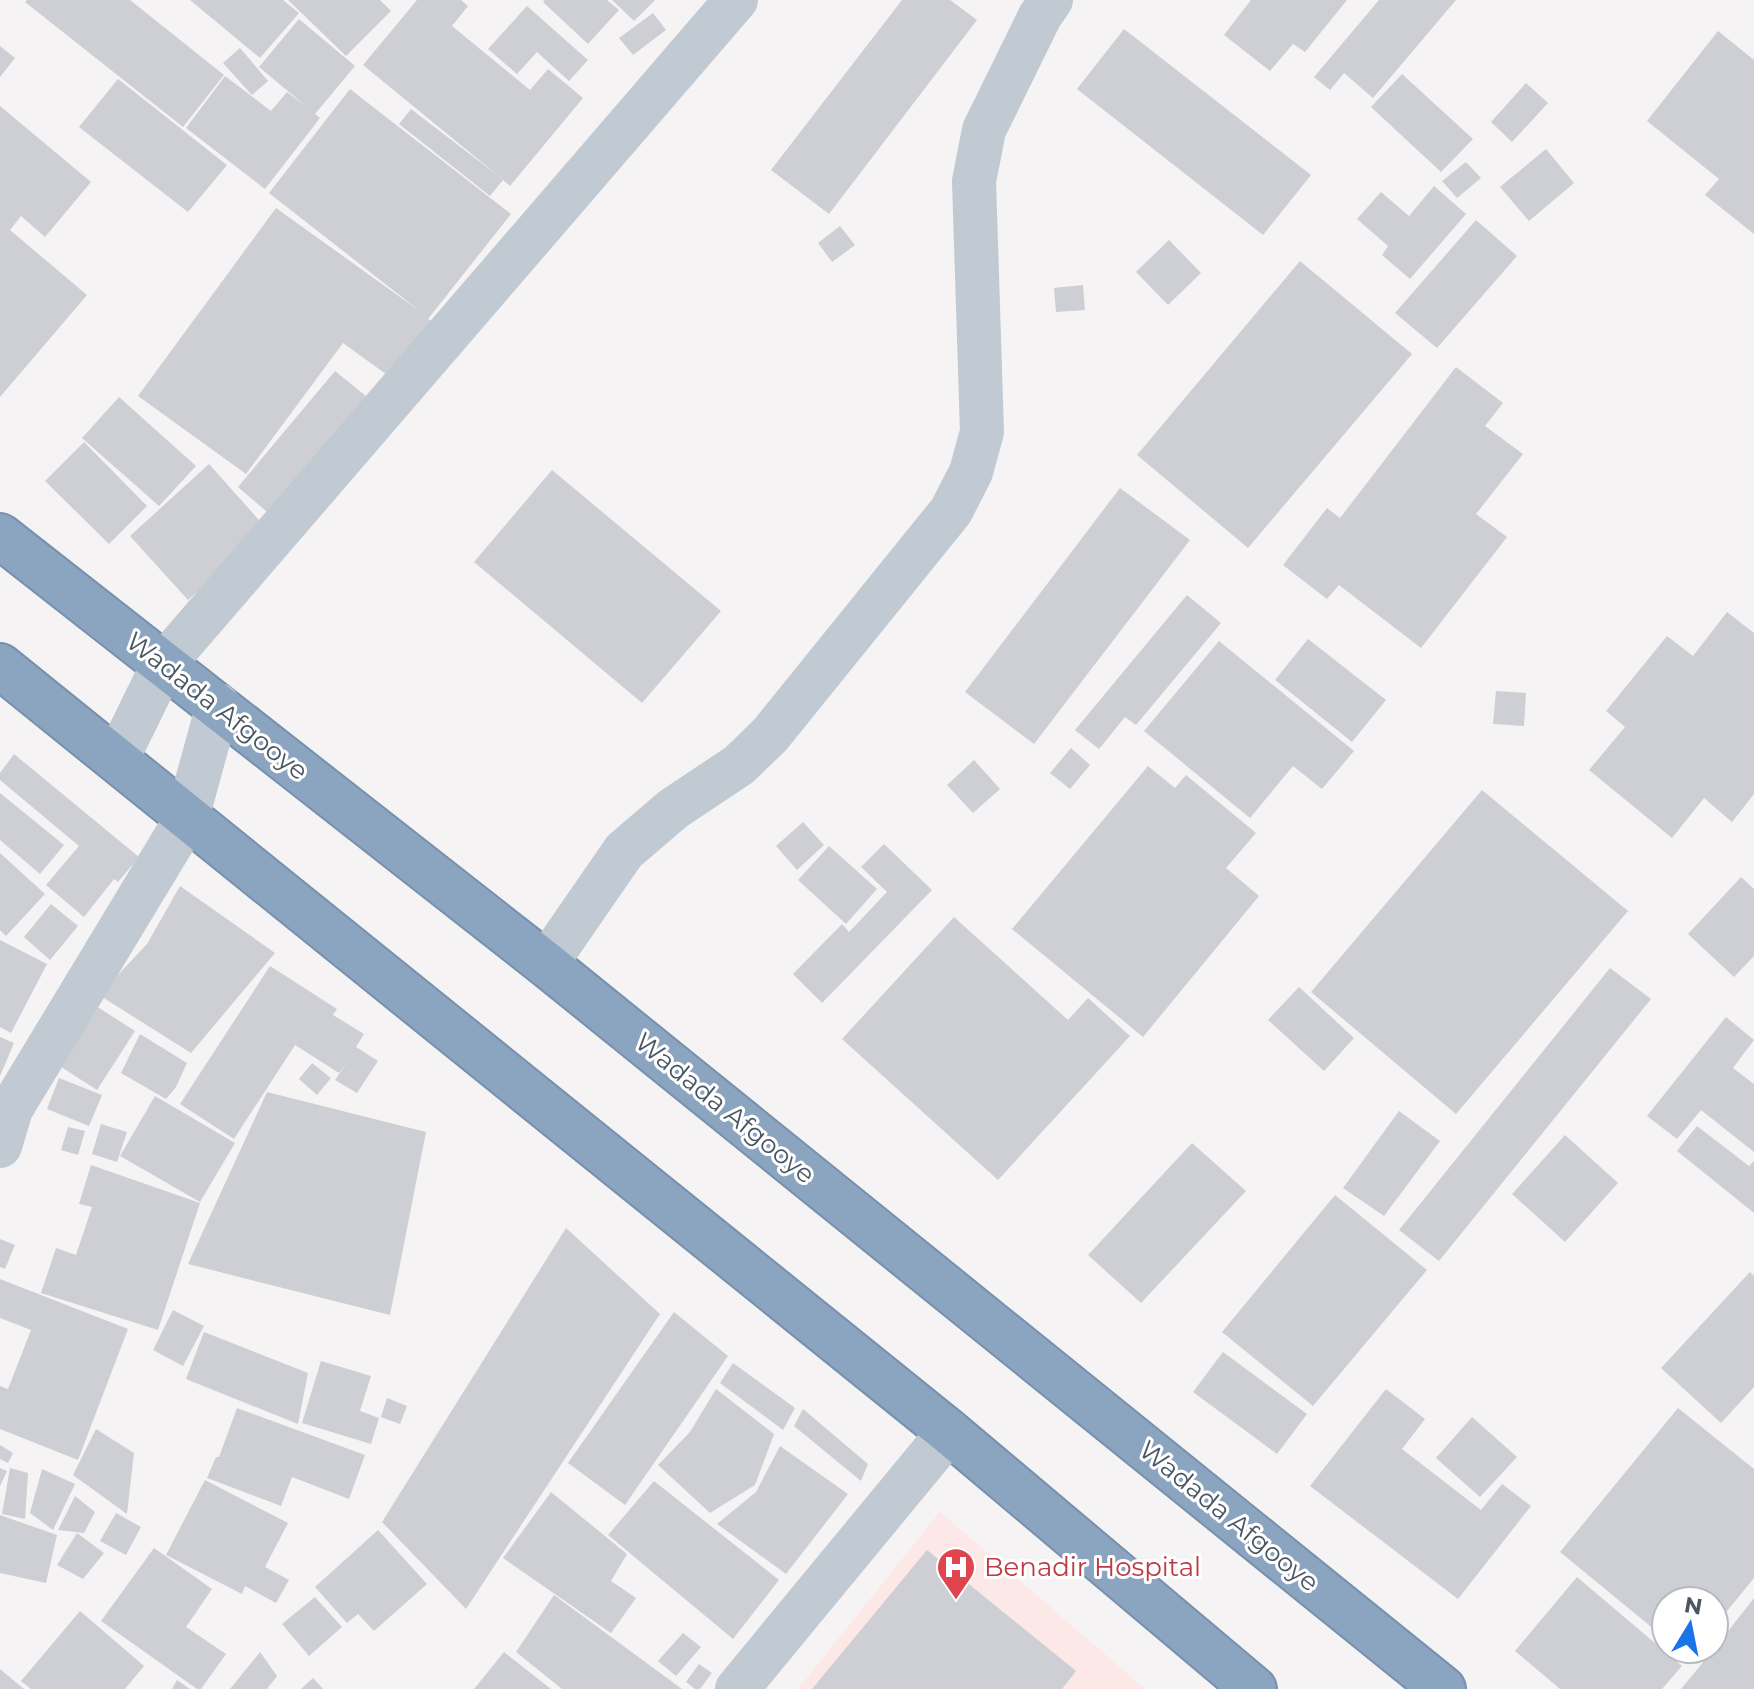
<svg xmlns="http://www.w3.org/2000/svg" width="1754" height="1689" font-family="Montserrat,sans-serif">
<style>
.medical{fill:#fce8e6}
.building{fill:#cdcfd5}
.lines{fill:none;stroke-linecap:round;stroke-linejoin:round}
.highway-casing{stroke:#7690ad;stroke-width:48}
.minor{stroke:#c1cad2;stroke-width:44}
.highway{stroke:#8ba5c1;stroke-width:44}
.labels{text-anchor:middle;stroke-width:6;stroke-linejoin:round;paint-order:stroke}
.street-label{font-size:26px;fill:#4a5661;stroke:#fff}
.health-label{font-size:26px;fill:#be3a42;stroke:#fff;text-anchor:start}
</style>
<rect width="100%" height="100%" fill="#f5f3f3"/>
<path class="medical" d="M940 1512 1145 1689H798Z"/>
<path class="building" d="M27 0H130L224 75 183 127 25 2Z
M190 0H283L299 13 260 58Z
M288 0H380L391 11 346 56Z
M417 0H461L468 6 452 26 530 90 548 69 583 98 510 186 503 180 490 196 399 124 411 109 501 178 363 65Z
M545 0H607L619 10 588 44 543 2Z
M612 0H655L634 21Z
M902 0H950L977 20 829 214 771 170Z
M1251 0H1347L1305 52 1293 44 1270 71 1224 35Z
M1379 0H1456L1373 98 1344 73 1330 90 1314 77Z
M527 6 588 60 569 81 537 52 517 74 488 49Z
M653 13 666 30 633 55 619 38Z
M299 19 355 66 315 114 320 118 265 189 186 128 225 76 271 111 287 92 307 107 259 67Z
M1124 29 1311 175 1263 235 1077 89Z
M1718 31 1754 60V234L1705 195 1719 179 1647 121Z
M0 46 15 58 0 77Z
M240 48 268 81 252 95 223 63Z
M1402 74 1473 139 1441 172 1371 107Z
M118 79 227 165 188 212 79 127Z
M1526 83 1548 103 1512 142 1491 122Z
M350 89 511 214 428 319 431 321 390 377 343 343 246 474 138 396 276 208 421 312 269 193Z
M0 106 91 182 45 237 21 216 10 230 87 295 0 397Z
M1546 149 1574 183 1529 221 1500 187Z
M1466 162 1481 178 1457 198 1442 181Z
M1434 186 1466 214 1410 279 1382 255 1388 246 1357 219 1381 192 1409 216Z
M1476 220 1517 256 1437 348 1395 313Z
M840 226 855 245 832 262 818 243Z
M1169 240 1201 273 1168 305 1136 272Z
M1300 261 1412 354 1248 548 1137 455Z
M1083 285 1085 310 1056 312 1054 288Z
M1456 367 1503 403 1485 426 1523 454 1476 514 1507 537 1421 648 1339 585 1327 599 1283 565 1327 508 1340 518Z
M335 371 371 400 273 517 238 487Z
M119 397 196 466 159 506 82 438Z
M84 442 147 506 109 544 45 481Z
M209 464 267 529 188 600 130 536Z
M552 470 721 611 642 703 474 562Z
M1120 488 1190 540 1034 744 965 692Z
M1187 595 1221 623 1136 725 1125 717 1099 749 1075 730Z
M1727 612 1754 633V794L1732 822 1704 798 1672 838 1589 770 1625 727 1606 711 1667 636 1693 656Z
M1308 639 1386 700 1352 742 1275 680Z
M1219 641 1354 751 1322 789 1293 766 1250 818 1144 731Z
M1496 691 1526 693 1524 726 1493 724Z
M1071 748 1090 765 1070 789 1050 773Z
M14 754 139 857 118 882 114 879 84 917 46 885 79 846 0 780V773Z
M974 760 1000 789 973 813 947 785Z
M1148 766 1175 788 1186 775 1256 833 1226 868 1259 896 1143 1037 1012 929Z
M1482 790 1628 911 1456 1114 1311 992Z
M0 793 64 845 40 874 0 840Z
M803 822 824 845 797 870 776 846Z
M884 844 932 890 822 1003 793 974 842 924 849 932 887 892 861 867Z
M829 846 877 889 846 924 798 880Z
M0 853 45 894 6 936 0 930Z
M1741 877 1754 889V956L1734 977 1688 934Z
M180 886 275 953 191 1053 99 995 147 944Z
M51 904 78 926 50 960 24 937Z
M954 917 1068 1020 1088 998 1130 1036 998 1180 842 1039Z
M0 940 47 964 11 1033 0 1027Z
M270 966 337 1009 333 1015 364 1034 356 1047 378 1061 357 1093 335 1080 348 1061 339 1073 295 1045 234 1139 180 1104Z
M1610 968 1651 999 1439 1261 1399 1230Z
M1299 987 1354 1038 1324 1071 1268 1020Z
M96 1006 135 1031 97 1090 58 1065Z
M1726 1017 1754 1040 1733 1068 1754 1084V1152L1701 1110 1677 1139 1647 1116Z
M140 1034 187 1063 176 1087 166 1099 121 1073Z
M0 1037 14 1043 0 1076Z
M312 1063 331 1078 317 1095 299 1079Z
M59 1078 102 1095 89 1126 47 1109Z
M267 1092 426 1132 390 1315 188 1264Z
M155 1096 235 1143 200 1202 120 1156Z
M1399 1111 1440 1141 1384 1216 1343 1188Z
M101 1124 127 1132 117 1162 92 1154Z
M1697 1126 1749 1166 1754 1161V1213L1677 1151Z
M68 1127 85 1131 78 1155 61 1150Z
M1565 1135 1618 1183 1565 1242 1512 1194Z
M1192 1143 1246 1191 1141 1303 1088 1255Z
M91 1165 200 1203 158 1330 41 1293 56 1248 76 1255 92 1207 79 1204Z
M1335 1195 1427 1270 1313 1406 1222 1332Z
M566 1228 660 1314 466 1609 382 1522Z
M0 1239 15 1245 5 1269 0 1267Z
M1750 1272 1754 1276V1387L1721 1423 1661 1368Z
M0 1279 128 1329 78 1460 0 1429V1386L8 1389 31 1330 0 1318Z
M173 1310 204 1326 183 1366 153 1350Z
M674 1312 728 1356 625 1505 568 1463Z
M204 1332 308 1373 298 1424 186 1379Z
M1223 1352 1307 1414 1277 1454 1193 1392Z
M321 1361 371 1376 360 1411 379 1418 371 1444 302 1423Z
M733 1363 795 1408 783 1430 720 1383Z
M716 1389 774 1434 755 1485 710 1513 658 1465 690 1432Z
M1386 1389 1425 1419 1402 1449 1481 1510 1502 1484 1531 1506 1458 1599 1310 1486Z
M387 1398 407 1406 400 1424 381 1417Z
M237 1408 365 1455 349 1499 292 1477 281 1506 207 1478 216 1457H219Z
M1678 1408 1754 1469V1578L1714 1627V1601H1666V1639L1560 1552Z
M803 1409 868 1464 861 1481 794 1426Z
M1472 1417 1517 1457 1480 1497 1436 1458Z
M96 1429 134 1453 127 1514 73 1475Z
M0 1445 13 1453 8 1463 0 1459Z
M780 1446 848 1494 786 1574 717 1524 756 1492Z
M0 1468 7 1471 0 1486Z
M10 1468 28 1473 25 1519 2 1514Z
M42 1469 75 1484 53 1530 30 1513Z
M205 1480 288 1523 265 1567 289 1580 276 1603 245 1586 242 1594 166 1555Z
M654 1481 779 1580 733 1639 608 1535Z
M551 1492 627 1554 611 1581 636 1598 611 1633 503 1558Z
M75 1496 95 1512 84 1533 58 1530Z
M116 1513 141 1527 126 1555 100 1541Z
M0 1515 57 1535 46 1583 0 1573Z
M378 1530 427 1584 374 1631 358 1614 347 1623 315 1587Z
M77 1533 104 1553 83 1579 57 1565Z
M154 1548 212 1589 186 1627 226 1654 201 1689H197L101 1621Z
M927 1550 1076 1671 1062 1689H812Z
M1577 1577 1682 1666 1662 1689H1560L1515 1651Z
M554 1595 682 1689H562L516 1652Z
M315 1597 342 1627 309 1656 282 1624Z
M1754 1598V1689H1681L1714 1649Z
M80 1611 144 1666 125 1689H31L21 1681Z
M683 1633 701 1647 676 1676 658 1661Z
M1679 1649H1696L1689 1657Z
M260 1652 277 1676 267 1689H230Z
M504 1652 551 1689H474Z
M699 1664 712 1673 700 1689H695L686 1682Z
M0 1669 24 1689H0Z
M313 1678 323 1689H301Z
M177 1680 190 1689H172Z"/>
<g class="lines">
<defs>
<path id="highway" d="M0 536 546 964 1443 1689
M0 666 949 1432 1254 1689"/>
</defs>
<use href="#highway" class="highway-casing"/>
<path class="minor" d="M117 759 163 665 736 0
M546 964 624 851 673 809 739 765 770 735 951 511 971 472 982 432 974 181 984 130 1040 16 1051 0
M0 1146 11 1109 187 818 218 705
M737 1689 949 1432"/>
<use href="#highway" class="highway"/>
</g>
<defs>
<symbol id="hospital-pin" viewBox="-11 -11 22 30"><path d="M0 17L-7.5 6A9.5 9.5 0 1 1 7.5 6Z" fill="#e0444e" stroke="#fff"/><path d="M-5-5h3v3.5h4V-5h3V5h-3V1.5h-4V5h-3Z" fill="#fff"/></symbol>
</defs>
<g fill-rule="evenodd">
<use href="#hospital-pin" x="934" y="1545" width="44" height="60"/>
</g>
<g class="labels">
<g class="street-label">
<text transform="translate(217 706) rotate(38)" y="9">Wadada Afgooye</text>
<text transform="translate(725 1108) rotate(39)" y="9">Wadada Afgooye</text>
<text transform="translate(1229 1516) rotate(39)" y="9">Wadada Afgooye</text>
</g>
<g class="health-label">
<text x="984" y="1576">Benadir Hospital</text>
</g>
</g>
<g transform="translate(1690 1625) rotate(10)"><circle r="38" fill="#ffffff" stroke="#b7bbc0" stroke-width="2"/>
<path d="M0-6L14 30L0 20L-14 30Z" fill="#1a73e8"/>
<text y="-12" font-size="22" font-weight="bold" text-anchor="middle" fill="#4a5661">N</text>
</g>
</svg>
